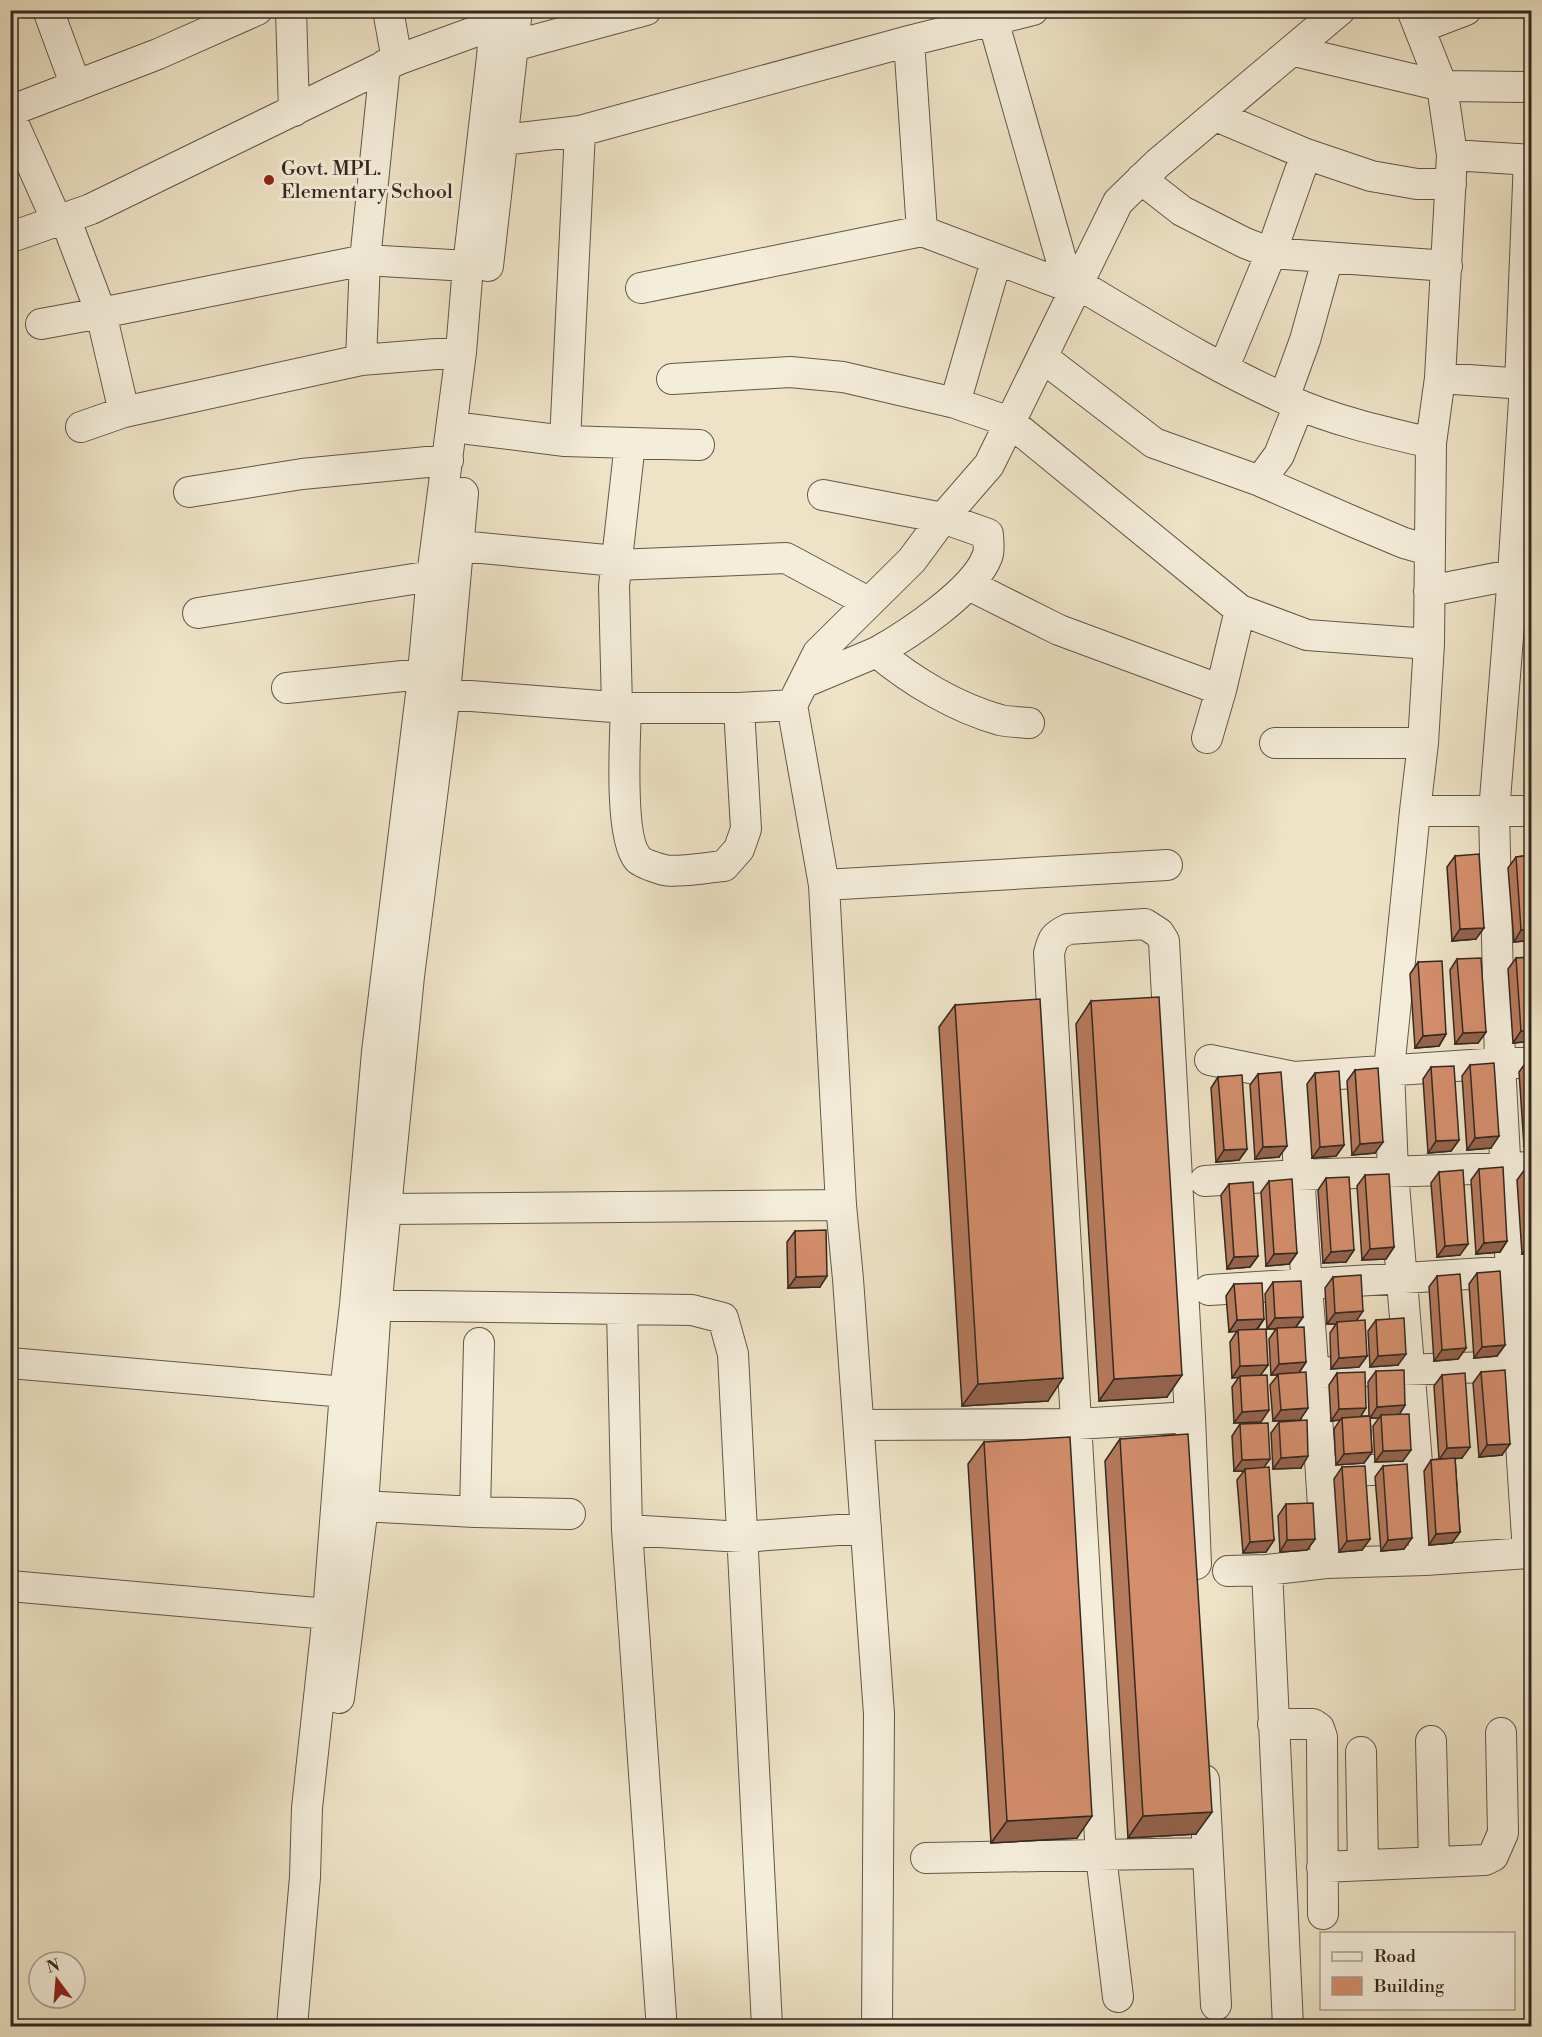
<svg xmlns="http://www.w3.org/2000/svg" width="1542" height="2037" font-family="'Libre Bodoni',serif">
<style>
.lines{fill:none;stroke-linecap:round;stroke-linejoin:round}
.minor-casing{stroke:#62574a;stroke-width:32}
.minor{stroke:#f4edda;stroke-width:30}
.wall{fill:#b67a5d;stroke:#342820;stroke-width:1.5}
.shaded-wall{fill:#94634c;stroke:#342820;stroke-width:1.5}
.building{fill:#d48e6c;stroke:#342820;stroke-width:1.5}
.poi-dot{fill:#8f2418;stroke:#f4edda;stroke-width:2}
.labels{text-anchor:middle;stroke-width:6;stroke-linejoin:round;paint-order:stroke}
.poi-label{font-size:20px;fill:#342820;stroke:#f4edda;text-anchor:start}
</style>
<rect width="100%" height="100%" fill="#eee3c6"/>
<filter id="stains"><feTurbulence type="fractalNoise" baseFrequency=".00333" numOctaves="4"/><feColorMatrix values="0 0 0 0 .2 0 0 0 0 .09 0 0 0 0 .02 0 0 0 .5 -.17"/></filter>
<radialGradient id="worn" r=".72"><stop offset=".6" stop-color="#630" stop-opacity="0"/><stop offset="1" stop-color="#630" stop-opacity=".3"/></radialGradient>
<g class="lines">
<defs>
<path id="minor" d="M48 10 76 86
M291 10 294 111
M388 10 397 60 493 25
M1412 10 1442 86
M993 20 1061 259 1075 289
M1419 28 1466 10
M909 41 922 231 1075 289
M513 46 646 10
M1294 51 1442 86
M10 111 158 54 257 10
M10 116 57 221
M1216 116 1306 154 1371 176 1417 184H1451
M503 140 580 131 909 41 1033 10
M1306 154 1271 253 1447 266
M1452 155 1532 160
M1141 179 1182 211 1245 243 1271 253 1224 367
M65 218 101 313 365 260 385 65
M17 235 91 209 397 60
M996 261 955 403 1010 422 1240 610 1221 690
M488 266 517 10
M1078 284C1147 325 1217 369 1290 401 1335 421 1384 432 1431 443L1429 644 1307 635 1240 610
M641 288 922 231
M41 324 101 313 124 412 361 360 365 260 468 266
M1042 357 1154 443 1260 481 1354 522 1404 543 1429 550
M361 360 461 352
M1440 378 1452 155 1442 86 1532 87
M672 379 790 372 843 377 955 403
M1520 384 1529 159
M1284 398 1305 340 1328 257
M81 427 124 412
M469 429 565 441 699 445
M565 441 580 131
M1431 443 1440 378 1525 384
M1260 481 1279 455 1299 405
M189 492 302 474 448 460
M823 495 943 518 988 534C988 541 990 551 987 557 974 591 909 634 877 652
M440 544 616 561V565L786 558 868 602
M969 585 1059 630 1221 690 1207 738
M1429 591 1532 571
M198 613 432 576
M1429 644 1423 743 1415 811H1532
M803 683 877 652C911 681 957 708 1000 720 1009 722 1020 722 1029 723
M287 688 422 674
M445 694 626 708C625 738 619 838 638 859 643 864 657 868 664 870 676 873 710 867 724 866L739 849 746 829 739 708H626
M792 705 824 885 841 1205 848 1279 879 1714 877 2026
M617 707 614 586 630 443
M739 708 792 705 818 653 912 560 943 518 989 465 1118 202 1157 164 1340 10
M1275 743H1423
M1415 811 1389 1070 1393 1172 1425 1560
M824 885 1167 865
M1210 1060 1294 1077 1500 1063H1532
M1294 1077C1300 1240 1319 1401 1326 1563
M1205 1181 1297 1175 1532 1167
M386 1209 841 1205
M1209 1290 1517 1271
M355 1305 692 1310 723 1318 733 1354 767 2026
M622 1309 627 1530 661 2016
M10 1363 345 1392
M1314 1373 1516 1366
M859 1425 1077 1424 1190 1417
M1325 1472 1417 1468
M342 1505 475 1512 570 1514
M475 1512 479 1343
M627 1530 742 1537 866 1528
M1267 1570 1288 2026
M1228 1571 1267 1570 1326 1563 1425 1560 1528 1553 1516 1366 1500 1063 1494 812 1513 575 1525 384H1532
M10 1586 328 1614
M339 1698 363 1506 375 1319 409 976 445 694 463 493
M1273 1724H1313L1319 1728 1322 1737 1323 1914
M1431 1741 1434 1862
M1361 1752 1363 1865
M1204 1780 1216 2005
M926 1858 1207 1853
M1322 1867 1485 1860 1493 1856 1503 1833 1501 1733
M1118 1997 1101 1856 1049 953C1053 938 1054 936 1068 929L1145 924 1159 933 1164 941 1190 1417 1196 1564
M292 2026 305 1877 307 1808 328 1614 345 1392 355 1305 377 1052 421 694 432 576 461 352 468 266 492 57 495 10"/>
</defs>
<use href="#minor" class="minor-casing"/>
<use href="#minor" class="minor"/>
</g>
<path class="wall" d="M1532 855V940L1514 942 1508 868 1516 857Z
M1455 856 1476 939 1452 941 1447 867Z
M1516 958 1532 1041 1513 1043 1508 969Z
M1457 959 1486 1032 1478 1043 1455 1044 1450 970Z
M1418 962 1446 1034 1439 1046 1415 1048 1410 974Z
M1091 1001 1167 1397 1099 1401 1076 1024Z
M955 1005 1048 1401 962 1406 939 1027Z
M1527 1061H1532V1145L1524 1146 1519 1072Z
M1470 1065 1491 1148 1467 1150 1462 1076Z
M1431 1067 1459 1140 1451 1151 1428 1153 1423 1079Z
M1355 1070 1375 1153 1352 1155 1347 1081Z
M1315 1073 1344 1145 1336 1156 1312 1158 1307 1084Z
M1258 1074 1279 1157 1255 1159 1250 1085Z
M1218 1077 1247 1149 1239 1160 1216 1162 1211 1088Z
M1479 1169 1507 1241 1500 1252 1476 1254 1471 1180Z
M1525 1169 1532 1253 1522 1254 1517 1180Z
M1439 1172 1460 1255 1437 1257 1431 1183Z
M1365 1175 1394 1247 1386 1259 1362 1260 1357 1186Z
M1326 1178 1354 1250 1346 1262 1323 1263 1318 1190Z
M1269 1181 1297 1253 1289 1264 1266 1266 1261 1192Z
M1229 1184 1258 1256 1250 1267 1227 1269 1221 1195Z
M795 1231 820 1287 788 1288 787 1242Z
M1477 1273 1505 1345 1497 1356 1474 1358 1469 1284Z
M1437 1276 1466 1348 1458 1359 1434 1361 1429 1287Z
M1333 1277 1356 1321 1367 1356 1359 1367 1331 1369 1330 1333 1336 1324H1327L1325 1288Z
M1532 1281V1324L1529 1285Z
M1273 1282 1303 1317 1296 1327 1306 1362 1299 1373 1300 1420 1273 1421 1270 1385 1278 1375H1271L1269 1339 1276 1329H1267L1265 1294Z
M1234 1284 1264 1319 1257 1330 1268 1365 1260 1375 1261 1422 1234 1423 1232 1387 1239 1377 1232 1378 1230 1342 1237 1331 1229 1332 1226 1296Z
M1376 1320 1398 1365 1370 1367 1368 1331Z
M1376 1371 1405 1405 1399 1414 1403 1461 1375 1462 1373 1426 1379 1418H1370L1372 1452 1364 1463 1336 1465 1334 1429 1340 1420 1331 1421 1329 1385 1337 1373 1360 1416H1369L1368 1382Z
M1481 1372 1502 1455 1479 1457 1473 1383Z
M1442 1375 1462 1458H1455L1460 1532 1452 1543 1429 1545 1424 1471 1431 1460 1439 1459 1434 1386Z
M1279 1422 1301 1468 1273 1469 1271 1433Z
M1240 1424 1264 1467 1274 1540 1266 1552 1243 1553 1237 1480 1244 1471H1234L1232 1436Z
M1120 1439 1196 1834 1128 1838 1105 1461Z
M984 1442 1077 1838 991 1843 968 1464Z
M1383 1466 1404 1549 1381 1551 1375 1477Z
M1342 1467 1370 1539 1362 1550 1339 1552 1334 1479Z
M1286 1504 1315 1539 1307 1550 1280 1552 1278 1516Z"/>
<path class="shaded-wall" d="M1484 928 1476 939 1452 941 1460 929Z
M1521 930H1532V940L1514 942Z
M1521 1031H1532V1041L1513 1043Z
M1486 1032 1478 1043 1455 1044 1463 1033Z
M1446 1034 1439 1046 1415 1048 1423 1036Z
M1499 1136 1491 1148 1467 1150 1475 1138Z
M1532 1136V1145L1524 1146Z
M1459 1140 1451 1151 1428 1153 1436 1141Z
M1383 1142 1375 1153 1352 1155 1360 1144Z
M1344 1145 1336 1156 1312 1158 1320 1147Z
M1287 1146 1279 1157 1255 1159 1263 1147Z
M1247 1149 1239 1160 1216 1162 1224 1150Z
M1507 1241 1500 1252 1476 1254 1484 1243Z
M1530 1243H1532V1253L1522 1254Z
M1468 1244 1460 1255 1437 1257 1445 1246Z
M1394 1247 1386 1259 1362 1260 1370 1249Z
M1354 1250 1346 1262 1323 1263 1331 1252Z
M1297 1253 1289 1264 1266 1266 1274 1254Z
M1258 1256 1250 1267 1227 1269 1234 1257Z
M827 1276 820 1287 788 1288 796 1277Z
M1363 1311 1355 1323 1337 1322 1336 1324H1327L1335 1313Z
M1303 1317 1295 1328 1267 1329 1275 1318Z
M1264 1319 1256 1330 1229 1332 1237 1320Z
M1505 1345 1497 1356 1474 1358 1482 1347Z
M1466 1348 1458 1359 1434 1361 1442 1350Z
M1406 1354 1398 1365 1370 1367 1378 1356Z
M1367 1356 1359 1367 1331 1369 1339 1358Z
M1306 1362 1298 1374 1271 1375 1279 1364Z
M1268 1365 1260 1376 1232 1378 1240 1366Z
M1182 1375 1167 1397 1099 1401 1114 1379Z
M1063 1378 1048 1401 962 1406 978 1384Z
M1405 1405 1398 1417 1381 1415 1379 1418H1370L1377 1407Z
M1308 1408 1300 1420 1273 1421 1281 1410Z
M1366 1408 1359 1419 1342 1418 1340 1420 1331 1421 1339 1409Z
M1269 1410 1261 1422 1234 1423 1242 1412Z
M1510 1444 1502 1455 1479 1457 1487 1445Z
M1470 1447 1462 1458 1439 1460 1447 1448Z
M1411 1450 1403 1461 1375 1462 1383 1451Z
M1372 1452 1364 1463 1336 1465 1344 1454Z
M1308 1456 1301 1468 1273 1469 1281 1458Z
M1270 1459 1262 1470 1245 1469 1244 1471H1234L1242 1460Z
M1460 1532 1452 1543 1429 1545 1436 1534Z
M1412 1538 1404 1549 1381 1551 1388 1540Z
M1315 1539 1307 1550 1280 1552 1287 1540Z
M1370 1539 1362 1550 1339 1552 1347 1541Z
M1274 1540 1266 1552 1243 1553 1250 1542Z
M1212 1812 1196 1834 1128 1838 1143 1816Z
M1092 1816 1077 1838 991 1843 1007 1821Z"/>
<path class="building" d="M1479 854 1484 928 1460 929 1455 856Z
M1532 855V930H1521L1516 857Z
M1532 957V1031H1521L1516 958Z
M1481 958 1486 1032 1463 1033 1457 959Z
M1442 961 1446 1034 1423 1036 1418 962Z
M1159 997 1182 1375 1114 1379 1091 1001Z
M1040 999 1063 1378 978 1384 955 1005Z
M1527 1061H1532V1122Z
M1494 1063 1499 1136 1475 1138 1470 1065Z
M1454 1066 1459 1140 1436 1141 1431 1067Z
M1378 1068 1383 1142 1360 1144 1355 1070Z
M1339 1071 1344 1145 1320 1147 1315 1073Z
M1281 1072 1287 1146 1263 1147 1258 1074Z
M1242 1075 1247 1149 1224 1150 1218 1077Z
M1503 1167 1507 1241 1484 1243 1479 1169Z
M1525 1169H1532V1243H1530Z
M1463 1170 1468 1244 1445 1246 1439 1172Z
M1389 1174 1394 1247 1370 1249 1365 1175Z
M1349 1177 1354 1250 1331 1252 1326 1178Z
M1292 1179 1297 1253 1274 1254 1269 1181Z
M1253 1182 1258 1256 1234 1257 1229 1184Z
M826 1230 827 1276 796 1277 795 1231Z
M1500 1271 1505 1345 1482 1347 1477 1273Z
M1460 1274 1466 1348 1442 1350 1437 1276Z
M1361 1275 1363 1311 1335 1313 1333 1277Z
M1301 1281 1303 1317 1275 1318 1273 1282Z
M1262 1283 1264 1319 1237 1320 1234 1284Z
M1404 1318 1406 1354 1378 1356 1376 1320Z
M1365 1320 1367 1356 1339 1358 1337 1322Z
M1304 1327 1306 1362 1279 1364 1277 1328Z
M1266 1329 1268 1365 1240 1366 1238 1330Z
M1404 1370 1405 1405 1377 1407 1376 1371Z
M1505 1370 1510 1444 1487 1445 1481 1372Z
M1306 1372 1308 1408 1281 1410 1278 1374Z
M1365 1372 1366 1408 1339 1409 1337 1373Z
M1465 1373 1470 1447 1447 1448 1442 1375Z
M1267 1375 1269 1410 1242 1412 1240 1376Z
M1409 1414 1411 1450 1383 1451 1381 1415Z
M1370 1416 1372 1452 1344 1454 1342 1418Z
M1307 1420 1308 1456 1281 1458 1279 1422Z
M1268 1423 1270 1459 1242 1460 1240 1424Z
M1188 1434 1212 1812 1143 1816 1120 1439Z
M1070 1437 1092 1816 1007 1821 984 1442Z
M1455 1458 1460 1532 1436 1534 1431 1460Z
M1407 1464 1412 1538 1388 1540 1383 1466Z
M1365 1466 1370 1539 1347 1541 1342 1467Z
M1269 1467 1274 1540 1250 1542 1245 1469Z
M1313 1503 1315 1539 1287 1540 1286 1504Z"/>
<circle class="poi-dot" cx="269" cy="180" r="6"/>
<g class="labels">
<g class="poi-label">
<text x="281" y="175">Govt. MPL.<tspan x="281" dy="23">Elementary School</tspan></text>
</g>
</g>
<rect width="1542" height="2037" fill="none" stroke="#eee3c6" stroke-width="36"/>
<rect x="12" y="12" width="1518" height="2013" fill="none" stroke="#342820" stroke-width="3"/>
<rect x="18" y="18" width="1506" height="2001" fill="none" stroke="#342820" stroke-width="1.5"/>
<rect x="1320" y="1932" width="195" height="78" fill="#f4edda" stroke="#a79e90" stroke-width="1.5"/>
<rect x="1332" y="1952" width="30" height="9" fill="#f4edda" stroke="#a79e90" stroke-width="1.5"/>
<text x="1374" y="1962" font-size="18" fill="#342820">Road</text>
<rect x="1332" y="1977" width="30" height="18" fill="#d48e6c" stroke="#a79e90" stroke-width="1.5"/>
<text x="1374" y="1992" font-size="18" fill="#342820">Building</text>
<g transform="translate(57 1980) rotate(344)"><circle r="28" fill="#f4edda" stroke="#a79e90" stroke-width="1.5"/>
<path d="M0-4.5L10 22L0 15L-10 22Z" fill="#8f2418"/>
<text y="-9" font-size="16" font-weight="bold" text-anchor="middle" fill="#342820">N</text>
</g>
<rect width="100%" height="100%" filter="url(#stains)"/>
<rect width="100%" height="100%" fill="url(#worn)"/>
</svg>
